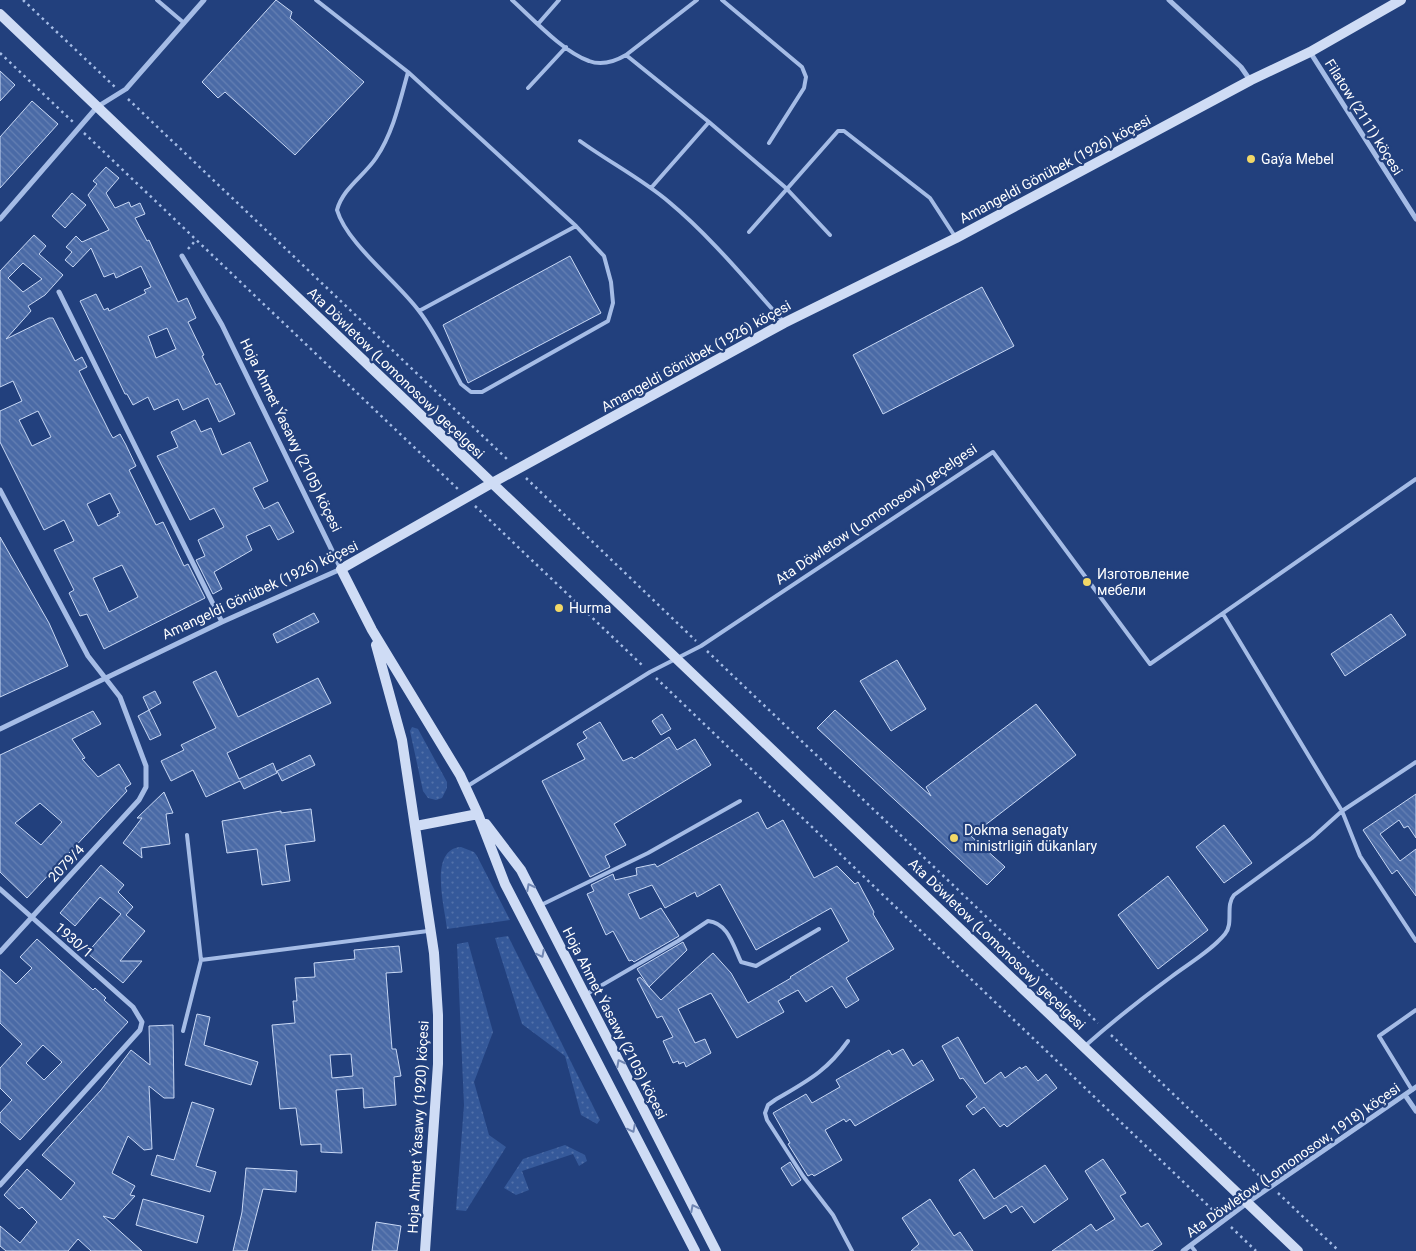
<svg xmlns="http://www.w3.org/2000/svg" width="1416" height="1251" font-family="Roboto,sans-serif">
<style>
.grass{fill:url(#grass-dots)}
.building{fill:url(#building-back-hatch);stroke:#c8d8f5;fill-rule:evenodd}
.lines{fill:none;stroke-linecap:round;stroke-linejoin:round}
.path{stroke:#a5bce6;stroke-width:2.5;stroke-dasharray:2.5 4;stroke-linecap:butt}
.lane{stroke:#a5bce6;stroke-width:4}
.street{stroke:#a5bce6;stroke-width:5}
.secondary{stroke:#cfdcf5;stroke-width:10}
.oneway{stroke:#7086b3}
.poi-dot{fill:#f2d867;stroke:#22407d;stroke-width:2}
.labels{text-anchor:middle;stroke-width:4.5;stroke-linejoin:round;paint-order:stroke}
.street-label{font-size:14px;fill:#fff;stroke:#22407d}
.poi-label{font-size:14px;fill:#fff;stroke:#22407d;text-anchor:start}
</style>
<defs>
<pattern id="grass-dots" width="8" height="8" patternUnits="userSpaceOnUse" patternTransform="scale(1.25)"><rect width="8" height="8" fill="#35599a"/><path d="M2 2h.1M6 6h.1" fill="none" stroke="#5372a9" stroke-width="1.8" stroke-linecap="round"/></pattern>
<pattern id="building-back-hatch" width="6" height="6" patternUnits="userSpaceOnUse" patternTransform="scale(1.25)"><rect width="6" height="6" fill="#4a6aa6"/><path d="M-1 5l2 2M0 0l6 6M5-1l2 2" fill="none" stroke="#6580b3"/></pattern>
</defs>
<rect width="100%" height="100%" fill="#22407d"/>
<path class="grass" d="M412 727 418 729 447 782V788L442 798 436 800 428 798 423 791 410 731Z
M461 847 474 852 477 856 510 920 447 929C445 908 428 849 461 847Z
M508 936 600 1120 597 1124 581 1115 565 1056 522 1024 495 938Z
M468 942 493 1032 474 1082 489 1135 506 1147 466 1211 456 1210 464 1105 457 944Z
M565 1145 585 1155 587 1161 579 1166 573 1154 522 1171 529 1190 516 1195 504 1188 523 1159Z"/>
<path class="building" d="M276 0 292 12 290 18 364 82 295 155 225 92 218 98 202 82Z
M0 71 15 85 0 101Z
M32 101 58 124 0 188V137Z
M106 167 119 178 106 193 115 208 129 202 131 207 140 203 145 214 135 218 147 241 149 240 178 302 187 298 196 318 188 322 204 355 202 356 216 385 220 383 235 414 219 422 208 398 183 410 178 399 154 410 148 397 133 405 127 394H125L80 301 96 294 104 310 108 308 109 311 146 293 144 290 151 287 141 266 116 278 114 273 104 277 91 248 73 267 65 260 72 252 66 247 76 236 82 242 109 230 88 195 97 184 93 181ZM167 328 176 349 156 358 148 336Z
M72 193 86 205 65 228 52 216Z
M34 235 46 246 39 254 63 275 45 295 28 306 31 311 6 339 49 318H53L75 361 82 357 87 367 79 371 110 433 113 438 120 434 126 445 136 466 129 470 156 525 163 522 184 566 188 564 205 598 104 649 87 614 80 616 69 593 74 590 54 550 74 541 64 520 44 530 0 442V411L22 401 13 381 0 387V271ZM23 263 42 279 23 292 8 278ZM38 411 51 437 32 446 19 420ZM110 493 120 513 117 514 118 516 98 526 87 504ZM122 565 138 597 109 612 93 578Z
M570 256 601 313 468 383 443 325Z
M982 287 1014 346 883 414 853 355Z
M195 420 201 432 211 428 222 455 250 442 268 481 253 488 264 509 278 502 294 532 278 540 270 525 246 536 252 550 214 572 222 589 213 594 196 560 205 556 198 540 224 527 214 508 190 520 157 456 178 447 171 432Z
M0 537 49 623 68 666 0 697Z
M314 613 319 622 277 643 273 634Z
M1391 614 1406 635 1345 676 1331 654Z
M897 660 926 709 891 731 860 681Z
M216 671 238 717 318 678 331 703 227 753 239 779 273 763 277 773 244 789 240 781 206 797 193 770 171 781 161 761 184 750 181 745 216 728 193 682Z
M155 691 161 703 149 710 143 697Z
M1036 704 1076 755 971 836 1005 867 987 885 817 728 835 710 931 796 926 787Z
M149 710 161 735 150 740 138 716Z
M93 711 101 724 72 739 85 758 82 759 98 777 119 764 131 784 125 788 127 791 27 898 0 872V755ZM40 803 62 822 41 845 15 823Z
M662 714 671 729 661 735 652 721Z
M600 722 623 761 632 757 634 759 669 737 677 750 695 739 711 765 614 824 626 845 605 856 610 867 590 877 542 781 585 759 577 744 587 738 583 732Z
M310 755 315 765 282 781 277 771Z
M164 792 173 813 166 814 170 844 141 848 142 858 123 843 142 818H137Z
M1416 794V838L1408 826 1404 828 1399 820 1380 834 1400 861 1416 849V896L1397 870 1392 874 1363 830Z
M311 809 315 841 285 845 290 881 262 885 257 849 227 853 222 821 281 811V813Z
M758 812 767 829 783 820 814 878 837 866 855 884 858 882 874 912 873 914 894 949 846 978 859 1000 846 1008 832 986 806 1002 798 990 778 1001 784 1012 737 1038 711 993 678 1009 695 1043 705 1039 711 1053 686 1067 684 1062 679 1064 678 1061 673 1063 663 1041 673 1037 662 1016 657 1018 637 979 640 977 649 987 637 969 683 942 687 950 649 987 661 1000 713 953 731 973 748 1003 791 978 790 977 849 941 831 908 756 950 720 884 697 897 695 892 665 908 652 885 628 894 640 919 661 908 679 936 634 962 632 960 629 961 613 931 606 935 587 894 594 891 591 885 613 874 615 880 637 875 636 868 655 864 657 867Z
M1224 825 1252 863 1224 883 1196 847Z
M101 865 124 885 118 892 133 907 126 915 145 931 120 961H142L123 983 87 953 121 914 100 897 75 926 60 913Z
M1168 876 1208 930 1158 969 1118 915Z
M37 939 93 990 95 988 106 998 104 1000 128 1022 20 1140 0 1122V1113L12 1100 0 1088V1068L22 1044 0 1023V969L16 984 32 968 20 957ZM43 1045 62 1062 44 1080 26 1063Z
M399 946 402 972 386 973 392 1049H396L401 1076 394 1077 396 1105 364 1108 363 1088 336 1090 342 1153 321 1152V1144L301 1145 296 1108 280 1109 272 1025 295 1023 293 1001H297L295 978 315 977 314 963 355 959 354 950ZM351 1054 353 1076 332 1078 330 1055Z
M197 1014 210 1017 204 1045 258 1062 251 1085 185 1065Z
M173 1025 174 1098H164L149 1086 152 1149 144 1150 128 1136 112 1173 135 1186 130 1195 135 1196 114 1219 103 1216 142 1251H91L78 1239 68 1251H6L0 1246V1226L20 1243 37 1222 22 1207 19 1209 4 1195 27 1169 61 1200 75 1183 42 1155 101 1090 131 1050 150 1065 149 1026Z
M958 1037 985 1084 1001 1072 1005 1078 1020 1067 1021 1069 1026 1066 1038 1081 1046 1074 1057 1088 1007 1127 1004 1124 1000 1127 984 1107 973 1115 966 1106 977 1097 963 1078 960 1079 942 1046Z
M903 1049 913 1066 922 1060 934 1080 855 1126 850 1119 846 1122 844 1119 825 1130 842 1160 814 1176 812 1174 808 1176 788 1144 790 1143 773 1113 806 1094 812 1103 840 1087 836 1080 889 1050 892 1055Z
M192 1102 214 1109 196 1166 216 1172 210 1192 151 1175 157 1155 174 1160Z
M1103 1159 1126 1193 1120 1196 1141 1227 1148 1223 1162 1244 1152 1251H1052L1091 1224 1096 1231 1115 1219 1085 1171Z
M790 1162 801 1180 792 1186 781 1168Z
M1045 1165 1068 1199 1034 1223 1022 1206 1011 1213 1006 1205 984 1219 959 1180 974 1169 994 1199Z
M246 1168 297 1171 296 1192 263 1189 247 1251H233L242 1212Z
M143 1199 204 1216 197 1243 136 1225Z
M930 1199 954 1236 960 1232 973 1251H911L919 1244 902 1218Z
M376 1222 401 1226 397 1251H372Z"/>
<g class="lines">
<path class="path" d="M23 0 115 87
M0 53 73 122
M128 99 508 460
M84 133 459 490
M188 249 195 241
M526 478 696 641
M475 506 643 666
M707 651 1098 1023
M656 678 1218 1215
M1111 1035 1265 1181
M1278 1193 1339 1251
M1231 1227 1256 1251"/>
<path class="lane" d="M157 0 184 23
M316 0 408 72 576 226 604 256 611 282 613 303 608 321 482 392H471L461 384C448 360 436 333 419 311 397 281 347 244 337 210 343 188 364 176 376 158 393 133 400 101 408 72
M512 0C532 18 563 52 589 61 602 66 614 62 626 55L709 122 651 188
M722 0 802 67 806 77 804 88 769 143
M538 24 559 0
M626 55 697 0
M528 88 566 47
M709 122 786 188 830 235
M580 141C609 162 642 179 669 202 711 237 746 280 783 321
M749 232 838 131H844L930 198 956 238
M419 311 576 226
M1223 614 1342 811 1360 856 1416 941
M466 787 650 672 701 646 993 452 1150 664 1416 479
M539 906 648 853 740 801
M201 960 428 931
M585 995 678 941 708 921C728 923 733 945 741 962L756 966 819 929
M183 1031 201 960 187 835
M848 1041C826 1072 807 1081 775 1100L768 1105 765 1113 767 1120 803 1176 833 1215 852 1251
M1085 1046C1112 1022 1141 999 1171 977 1188 964 1211 951 1225 934 1234 923 1225 906 1234 895L1312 838 1342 811 1416 762
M1412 1090 1379 1036 1416 1010
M1191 1246 1195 1251"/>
<path class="street" d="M1169 0 1241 67 1250 80
M1310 52 1416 219
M0 219 97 107 126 89 204 0
M59 292 222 622
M0 490 88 656 120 697 146 766V787L139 800 0 952
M0 729 222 622 341 569 222 325 182 256
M0 889 133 1007 142 1022 140 1030 0 1185
M1405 1095 1416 1111
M1183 1251 1247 1203 1416 1087"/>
<path class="secondary" d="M0 14 1298 1251
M376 645 402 740 434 953 438 1015V1064L425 1251
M486 824 521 870 716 1251
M416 826 478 814
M695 1251 505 884 478 814 460 775 372 630 341 569 492 483 784 323 956 238 1251 80 1310 52 1401 0"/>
</g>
<defs><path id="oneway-chevron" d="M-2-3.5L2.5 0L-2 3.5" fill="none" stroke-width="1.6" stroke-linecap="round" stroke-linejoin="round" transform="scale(1.25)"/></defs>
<g class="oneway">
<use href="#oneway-chevron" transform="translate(530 887) rotate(-117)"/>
<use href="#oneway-chevron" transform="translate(541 954) rotate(63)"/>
<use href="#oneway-chevron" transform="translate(620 1063) rotate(-117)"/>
<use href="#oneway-chevron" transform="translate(632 1129) rotate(63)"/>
<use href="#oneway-chevron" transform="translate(694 1208) rotate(-117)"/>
</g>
<g class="poi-dot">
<circle cx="1251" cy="159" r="5"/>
<circle cx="1087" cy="582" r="5"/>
<circle cx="559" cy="608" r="5"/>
<circle cx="954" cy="838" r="5"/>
</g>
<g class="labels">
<g class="street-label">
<text transform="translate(1364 117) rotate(58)" y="5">Filatow (2111) köçesi</text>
<text transform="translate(1055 169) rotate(-28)" y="5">Amangeldi Gönübek (1926) köçesi</text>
<text transform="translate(696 356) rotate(-29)" y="5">Amangeldi Gönübek (1926) köçesi</text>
<text transform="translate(396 373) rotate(44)" y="5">Ata Döwletow (Lomonosow) geçelgesi</text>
<text transform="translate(291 435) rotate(64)" y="5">Hoja Ahmet Ýasawy (2105) köçesi</text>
<text transform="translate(876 514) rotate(-34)" y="5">Ata Döwletow (Lomonosow) geçelgesi</text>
<text transform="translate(260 590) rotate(-25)" y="5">Amangeldi Gönübek (1926) köçesi</text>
<text transform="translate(66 863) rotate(-47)" y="5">2079/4</text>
<text transform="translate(74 940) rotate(41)" y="5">1930/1</text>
<text transform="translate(997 944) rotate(44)" y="5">Ata Döwletow (Lomonosow) geçelgesi</text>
<text transform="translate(615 1023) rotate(63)" y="5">Hoja Ahmet Ýasawy (2105) köçesi</text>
<text transform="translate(418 1127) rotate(-87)" y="5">Hoja Ahmet Ýasawy (1920) köçesi</text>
<text transform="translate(1293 1160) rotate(-35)" y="5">Ata Döwletow (Lomonosow, 1918) köçesi</text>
</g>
<g class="poi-label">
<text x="1261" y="164">Gaýa Mebel</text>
<text x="1097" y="579">Изготовление<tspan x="1097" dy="16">мебели</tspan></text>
<text x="569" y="613">Hurma</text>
<text x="964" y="835">Dokma senagaty<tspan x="964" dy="16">ministrligiň dükanlary</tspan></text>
</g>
</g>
</svg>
